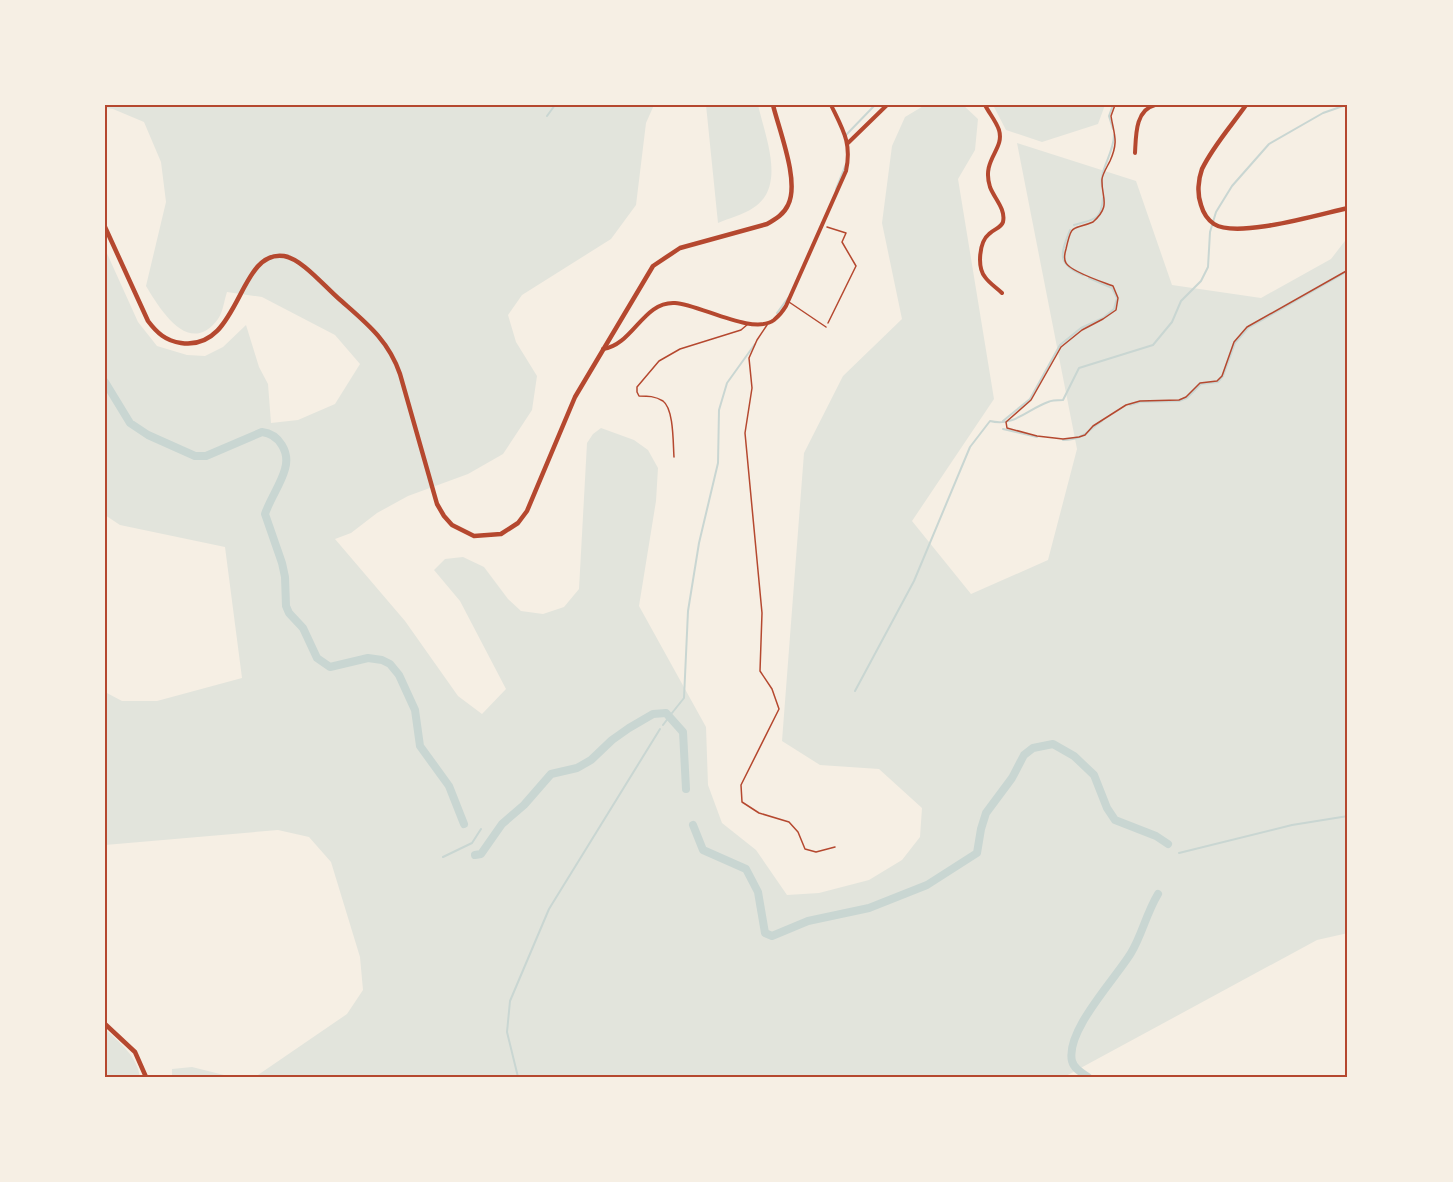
<svg xmlns="http://www.w3.org/2000/svg" width="1453" height="1182" font-family="Mulish,sans-serif">
<style>
.green{fill:#e2e4dc}
.lines{fill:none;stroke-linecap:round;stroke-linejoin:round}
.stream{stroke:#c9d6d2;stroke-width:2}
.canal{stroke:#c9d6d2;stroke-width:8}
.path{stroke:#b5482f;stroke-width:1.5}
.service{stroke:#b5482f;stroke-width:1.5}
.minor{stroke:#b5482f;stroke-width:4}
.secondary{stroke:#b5482f;stroke-width:4.5}
.neatline{fill:none;stroke:#b5482f;stroke-width:2}
</style>
<rect width="100%" height="100%" fill="#f6efe4"/>
<path class="green" d="M105 105H654L646 123 636 205 611 239 522 295 508 315 516 342 537 376 532 410 503 454 468 474 408 496 377 513 351 533 335 539 405 621 458 696 482 714 506 689 460 601 434 570 445 559 463 557 484 567 508 599 521 611 543 614 564 607 579 589 587 443 593 434 601 428 634 440 648 450 658 468 656 501 639 606 706 727 708 785 722 823 756 850 787 895 819 893 869 880 902 860 920 837 922 808 879 769 820 765 782 741 804 453 843 376 902 319 882 223 892 146 905 117 925 105H963L978 119 975 150 958 179 994 399 912 521 971 594 1048 560 1077 449 1017 143 1136 181 1172 285 1261 298 1331 259 1348 237V933L1317 940 1064 1077H255L347 1014 363 990 360 957 331 862 309 837 278 830 105 845V692L122 701H157L242 678 225 547 120 525 105 515V249L138 322 157 346 187 355 205 356 223 347 246 325 259 367 268 384 271 423 298 420 335 404 360 364 335 335 262 297 227 292C224 301 223 312 218 319 189 358 160 309 146 286L166 202 161 162 144 122 113 109 105 108Z
M706 105H758C765 136 787 187 753 208 743 215 729 218 718 223Z
M993 105H1105L1098 124 1042 142 1006 130Z
M105 1029C120 1043 137 1056 140 1077H105Z
M192 1067 232 1077H172V1069Z"/>
<g class="lines">
<path class="stream" d="M1113 105 1109 116 1113 129
M547 116 555 105
M846 135 875 105
M1102 186C1099 170 1114 153 1114 135
M836 189 846 164
M1074 225C1093 219 1101 222 1103 198
M1070 230C1060 255 1057 264 1083 275
M777 313 788 298
M1130 405 1140 402 1179 401 1187 398 1201 384 1218 382 1223 376 1235 343 1248 328 1348 271
M1003 421 1030 399 1060 345 1081 328 1103 318 1114 309 1117 298 1112 288 1089 278
M1003 429 1037 437
M1063 440C1084 439 1086 432 1102 421
M855 691 914 581 970 447 990 421C1014 427 1028 409 1048 402 1052 400 1058 400 1063 400L1079 368 1153 345 1172 322 1181 301 1201 281 1208 267 1210 232 1216 212 1232 186 1269 144 1323 113 1346 105
M672 713 684 698 688 611 699 543 718 463 719 410 727 383 755 344
M663 725 669 717
M1179 853 1292 825 1348 816
M443 857 472 843 481 829
M518 1077 507 1032 510 1001 549 909 660 729"/>
<path class="canal" d="M105 382 130 423 148 435 195 456H206L262 432C279 434 290 452 285 469 281 484 270 499 265 514L282 563 285 577 286 606 289 613 303 628 317 658 330 667 368 658 382 660 390 664 399 675 415 710 420 746 449 786 464 824
M693 825 703 850 746 869 758 892 765 933 772 936 808 921 869 908 927 885 977 853 981 829 986 813 1012 778 1024 755 1033 748 1053 744 1074 756 1094 775 1107 808 1115 820 1156 836 1168 844
M475 855 481 854 502 824 524 805 551 774 577 768 591 760 612 740 629 728 653 714 666 713 683 732 686 789
M1088 1077C1082 1073 1074 1069 1072 1061 1065 1031 1116 978 1131 953 1142 935 1146 914 1158 894"/>
<path class="path" d="M1115 105 1111 116C1114 135 1119 141 1110 161 1107 167 1103 173 1102 179 1101 198 1112 205 1093 222 1072 231 1072 222 1066 249 1065 253 1063 258 1066 263 1071 272 1103 282 1113 286L1118 298 1116 310 1103 319 1082 330 1061 347 1031 400 1006 422 1007 428 1037 436 1063 439 1079 437 1085 435 1093 426 1126 405 1140 401 1179 400 1186 397 1200 383 1217 381 1222 376 1234 342 1247 327 1348 270
M827 227 846 233 842 242 856 266 828 323"/>
<path class="service" d="M789 302 826 327
M767 325 757 340 749 358 752 388 745 433 762 613 760 671 772 689 779 709 741 785 742 802 759 813 789 822 798 832 805 849 816 852 835 847
M674 457C673 444 674 409 663 401 655 396 648 396 639 396L637 392V387L659 361 680 349 741 330 748 324"/>
<path class="minor" d="M985 105C989 113 996 121 999 130 1005 150 981 159 990 187 994 198 1006 209 1003 222 1001 228 994 229 989 234 979 242 977 267 985 277 989 283 997 288 1002 293
M1158 105H1182
M848 143 887 105
M1135 153C1136 136 1135 110 1155 105
M603 349C633 345 643 301 675 303 699 304 753 336 774 320 779 316 783 311 786 306L846 171C852 143 843 130 831 105"/>
<path class="secondary" d="M1246 105C1232 125 1213 146 1202 169 1198 180 1197 194 1201 205 1203 212 1208 220 1214 224 1237 239 1320 214 1348 208
M105 227 148 321C157 333 166 341 181 343 241 352 237 249 284 256 302 259 324 286 338 298 365 322 388 339 400 374L437 504 444 516 452 525 474 536 501 534 518 523 527 511 575 397 653 266 680 248 767 224C776 219 784 214 788 205 800 182 779 130 773 105
M105 1024 135 1052 146 1077"/>
</g>
<rect width="1453" height="1182" fill="none" stroke="#f6efe4" stroke-width="213"/>
<rect x="106" y="106" width="1240" height="970" class="neatline"/>
</svg>
